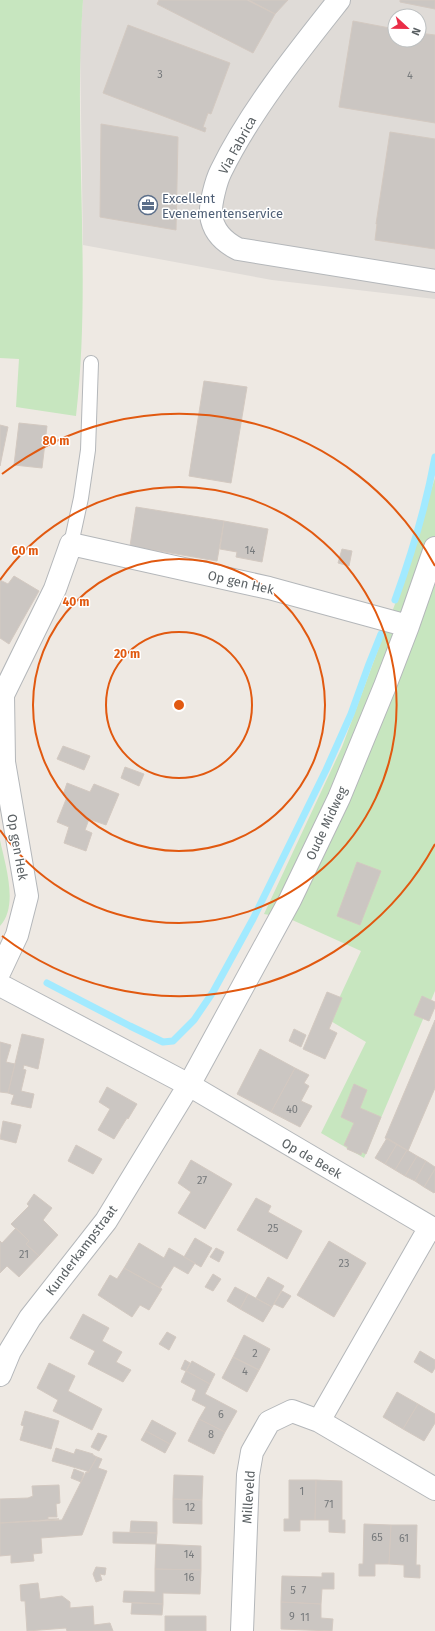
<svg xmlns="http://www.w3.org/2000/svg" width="435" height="1631" font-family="'Fira Sans',sans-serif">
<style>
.industrial{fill:#dfdbd7;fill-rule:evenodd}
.green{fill:#c7e6bf}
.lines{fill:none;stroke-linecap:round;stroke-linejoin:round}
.stream{stroke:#a2eaff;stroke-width:7}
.building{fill:#cbc6c2;stroke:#d3c9c1}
.lane-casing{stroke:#b4b7ba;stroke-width:16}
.street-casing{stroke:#b4b7ba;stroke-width:24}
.lane{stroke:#fff;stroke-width:14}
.street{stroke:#fff;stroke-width:22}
.ring{fill:none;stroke:#e15910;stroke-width:2}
.labels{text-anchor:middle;stroke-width:3;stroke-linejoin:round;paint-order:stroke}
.number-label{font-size:11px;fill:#777a7c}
.street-label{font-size:13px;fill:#5b6164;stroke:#fff}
.service-label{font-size:13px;fill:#4e5e75;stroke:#fff;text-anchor:start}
.centre{fill:#e15910;stroke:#fff;stroke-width:2}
.ring-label{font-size:12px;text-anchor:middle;font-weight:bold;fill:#e15910;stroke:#fff;stroke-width:3;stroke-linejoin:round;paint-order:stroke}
</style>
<rect width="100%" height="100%" fill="#eee9e3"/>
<path class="industrial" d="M83 0H435V299L272 280 83 245 80 46ZM395 16H419V40H395Z"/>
<path class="green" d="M0 0H83C73 138 92 278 76 416L16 407 19 359 0 358Z
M435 478V991L364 1158 321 1133 366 1042 329 1020 361 951 290 919 264 914 342 747 395 604Z
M0 840C5 864 19 906 0 926Z"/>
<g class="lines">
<path class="stream" d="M395 600C412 553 426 506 435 457
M47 983 130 1026 163 1042 173 1041 194 1020 213 992 253 919 326 770 351 714 369 664 381 634"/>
</g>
<path class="building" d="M159 0H247L275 14 253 53 157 4Z
M249 0H288L275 14Z
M400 0H435V9L400 2Z
M353 21 395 29V40H419V33L435 35V123L339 107Z
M128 25 230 63 211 114 208 113 203 127 206 128 205 132 103 93Z
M101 124 178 137 176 230 100 217Z
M390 132 435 139V249L375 240 377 224H376Z
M204 381 247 387 231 483 189 476Z
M19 423 47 426 42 468 14 465Z
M0 425 8 427 0 466Z
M136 507 224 521 217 561 130 546Z
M224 521 268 529 262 562 236 557 237 552 220 549Z
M342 549 352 551 349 566 338 563Z
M14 576 39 591 9 644 0 638V580L8 584Z
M63 746 90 756 84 770 57 759Z
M125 767 144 774 139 786 121 778Z
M67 783 90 792 94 784 119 794 106 825 89 819 85 830 92 833 86 851 64 843 69 827 57 822 67 797 63 795Z
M357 862 381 871 360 925 337 916Z
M327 992 342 998 329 1029 337 1033 325 1059 303 1049Z
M422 996 435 1002V1007L429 1021 414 1015Z
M435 1020V1088L408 1151 385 1138Z
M294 1029 306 1035 301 1047 289 1041Z
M22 1034 44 1039 38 1069 24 1065 23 1069 26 1070 21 1091 34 1094 31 1108 11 1104 14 1095 8 1093Z
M0 1042 11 1045 6 1062 15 1064 8 1093 0 1092Z
M260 1049 295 1068 271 1112 237 1094Z
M295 1068 309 1075 304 1083 309 1086 301 1101 312 1106 300 1127 271 1112Z
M354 1084 367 1090 360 1108 381 1117 366 1154 362 1152 361 1155 347 1149 348 1147 344 1145 354 1123 341 1117Z
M107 1087 137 1104 128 1119 127 1118 114 1139 98 1130 110 1109 99 1102Z
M3 1121 21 1125 16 1143 0 1139Z
M387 1138 397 1144 385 1164 375 1158Z
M397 1144 407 1150 395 1170 385 1164Z
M76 1145 102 1159 93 1174 68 1161Z
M407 1150 417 1156 405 1176 395 1170Z
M417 1156 426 1161 415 1181 405 1176Z
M191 1160 232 1184 205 1229 178 1213 191 1192 178 1183Z
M426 1161 435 1167V1169L424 1187 415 1181Z
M435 1169V1192L434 1193 424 1187Z
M34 1194 52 1208 43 1220 58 1235 39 1256 26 1244 29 1241 11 1224 29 1206 27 1204Z
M256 1198 271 1206 268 1212 302 1231 287 1259 237 1230Z
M16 1228 29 1241 26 1244 39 1256 19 1277 7 1266 0 1273V1241L2 1243Z
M195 1238 212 1248 201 1267 184 1257Z
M329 1241 366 1263 334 1317 297 1295Z
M139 1243 164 1258 169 1248 195 1263 188 1274 174 1266 160 1288 124 1268Z
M216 1248 224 1252 219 1262 210 1257Z
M124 1268 162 1289 149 1310 140 1305 132 1317 98 1295 110 1275 117 1279Z
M213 1274 221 1279 213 1291 205 1287Z
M268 1277 284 1286 272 1307 256 1298Z
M235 1287 248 1294 240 1309 227 1301Z
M282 1291 291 1296 283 1308 274 1304Z
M248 1294 272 1307 263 1322 240 1309Z
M83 1314 109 1328 102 1341 122 1352 116 1362 131 1370 123 1382 88 1364 95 1351 70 1338Z
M167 1332 176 1337 169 1350 159 1344Z
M244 1335 270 1349 259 1370 233 1357Z
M420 1351 435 1360V1368L432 1373 414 1362Z
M233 1357 259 1370 247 1392 222 1378Z
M185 1360 190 1363 186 1371 181 1369Z
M192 1361 215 1374 210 1384 186 1371Z
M49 1363 75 1376 68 1391 102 1409 92 1430 53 1411 58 1400 37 1388Z
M186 1371 210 1384 205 1394 237 1411 225 1432 199 1419 206 1407 192 1400 196 1390 181 1382Z
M397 1392 418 1404 403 1429 383 1417Z
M418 1404 435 1414V1423L424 1441 403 1429Z
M25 1411 59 1421 51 1449 20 1440 24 1426 21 1425Z
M199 1419 225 1432 214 1454 188 1441Z
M152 1420 176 1433 170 1444 146 1431Z
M146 1431 170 1444 165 1453 141 1440Z
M98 1433 107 1436 99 1451 91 1447Z
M56 1448 74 1454 76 1449 93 1454V1455L97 1457 88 1473 87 1471 52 1461Z
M97 1457 102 1459 98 1468 107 1471 82 1535 41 1538 42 1553 33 1554 34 1561 11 1563V1555L0 1556V1523L62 1520 86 1472 88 1473Z
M74 1469 84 1473 81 1482 71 1478Z
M174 1475 203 1476 202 1500 173 1499Z
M289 1480H316L315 1520H300V1531H284V1519H289Z
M316 1480 342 1481V1520H345V1533L329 1532V1520H315Z
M59 1485 60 1503 56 1504 57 1517H48V1519H59L0 1523V1499L28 1498 33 1496 32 1486Z
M173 1499 202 1500V1524L173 1523Z
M131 1521 157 1522V1533L130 1532Z
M364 1524 391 1525 389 1564H375V1576H359V1564H363Z
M391 1525H417L416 1565H420V1578L404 1577V1565L389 1564Z
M113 1532 157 1533 156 1544 113 1543Z
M156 1544 201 1546V1570L155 1569Z
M96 1567 106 1568 105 1575 100 1574 102 1580 96 1582 93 1574Z
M155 1569 201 1570 200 1594 163 1593V1604L123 1602 124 1591 155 1592Z
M322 1573H334V1589H322L321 1604 281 1602 282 1576 322 1577Z
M38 1583 40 1599 62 1596 70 1602V1608L93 1606 94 1625 110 1623 113 1631H67L66 1628 27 1631 25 1601H21L20 1585Z
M281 1602 321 1604V1618L333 1619 332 1631 281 1629Z
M132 1603 163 1604 162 1615 131 1614Z
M165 1616H206V1631H165Z"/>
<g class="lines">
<defs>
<path id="lane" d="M71 544 81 498 88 450 91 363"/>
<path id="street" d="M339 0C297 53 251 110 221 171 216 181 210 204 211 215 213 231 224 242 238 249L435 281
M0 971 17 935 27 896 4 762 3 695 55 589 71 544 269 588 408 626
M0 985 189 1085 435 1230
M0 1375 10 1351 30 1318 106 1221 189 1085 290 900 339 798 385 686 408 626 435 548
M319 1421 430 1227
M242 1631 248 1475 252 1452 269 1422 292 1411 319 1421 435 1489"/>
</defs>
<use href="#lane" class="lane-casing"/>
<use href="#street" class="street-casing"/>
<use href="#lane" class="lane"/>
<use href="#street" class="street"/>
</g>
<g class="ring">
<circle cx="179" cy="705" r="73"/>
<circle cx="179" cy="705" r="146"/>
<path d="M0 580A218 218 0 1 1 0 830"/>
<path d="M435 844A291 291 0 0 1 2 936M2 474A291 291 0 0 1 435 566"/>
</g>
<defs>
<symbol id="office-ring" viewBox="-11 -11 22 22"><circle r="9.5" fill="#fff" stroke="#5c6f8a" stroke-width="1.5"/><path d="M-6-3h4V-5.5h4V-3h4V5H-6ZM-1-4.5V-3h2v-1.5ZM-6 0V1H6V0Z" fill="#5c6f8a"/></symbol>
</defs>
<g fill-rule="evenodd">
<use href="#office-ring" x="137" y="194" width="22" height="22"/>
</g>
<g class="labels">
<g class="number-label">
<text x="160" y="78">3</text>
<text x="410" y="79">4</text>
<text x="250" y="554">14</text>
<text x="292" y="1113">40</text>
<text x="202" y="1184">27</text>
<text x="273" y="1232">25</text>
<text x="24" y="1258">21</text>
<text x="344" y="1267">23</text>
<text x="255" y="1357">2</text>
<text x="245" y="1375">4</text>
<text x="221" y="1418">6</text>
<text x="211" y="1438">8</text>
<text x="302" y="1495">1</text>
<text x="329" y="1508">71</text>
<text x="190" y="1511">12</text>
<text x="377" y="1541">65</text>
<text x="404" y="1542">61</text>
<text x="189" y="1558">14</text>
<text x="189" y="1581">16</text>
<text x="293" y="1594">5</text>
<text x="304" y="1594">7</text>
<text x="292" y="1620">9</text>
<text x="305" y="1621">11</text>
</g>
<g class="street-label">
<text transform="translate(237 145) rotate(-61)" y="5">Via Fabrica</text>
<text transform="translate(241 582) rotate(13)" y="5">Op gen Hek</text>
<text transform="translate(326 823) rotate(-65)" y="5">Oude Midweg</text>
<text transform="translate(18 847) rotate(80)" y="5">Op gen Hek</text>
<text transform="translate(312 1158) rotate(30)" y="5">Op de Beek</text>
<text transform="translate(81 1250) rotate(-53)" y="5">Kunderkampstraat</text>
<text transform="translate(248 1497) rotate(-86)" y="5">Milleveld</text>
</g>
<g class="service-label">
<text x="162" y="203">Excellent<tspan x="162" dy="15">Evenementenservice</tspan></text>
</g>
</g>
<circle cx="179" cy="705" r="6" class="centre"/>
<g class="ring-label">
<text x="56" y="445">80 m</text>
<text x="25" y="555">60 m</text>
<text x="76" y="606">40 m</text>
<text x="127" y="658">20 m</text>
</g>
<g transform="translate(407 28) rotate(112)"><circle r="19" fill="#ffffff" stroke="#bdc0c1"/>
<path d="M0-3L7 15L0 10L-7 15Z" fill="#ea2d47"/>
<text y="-6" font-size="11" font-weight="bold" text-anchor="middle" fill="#5b6164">N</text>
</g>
</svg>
